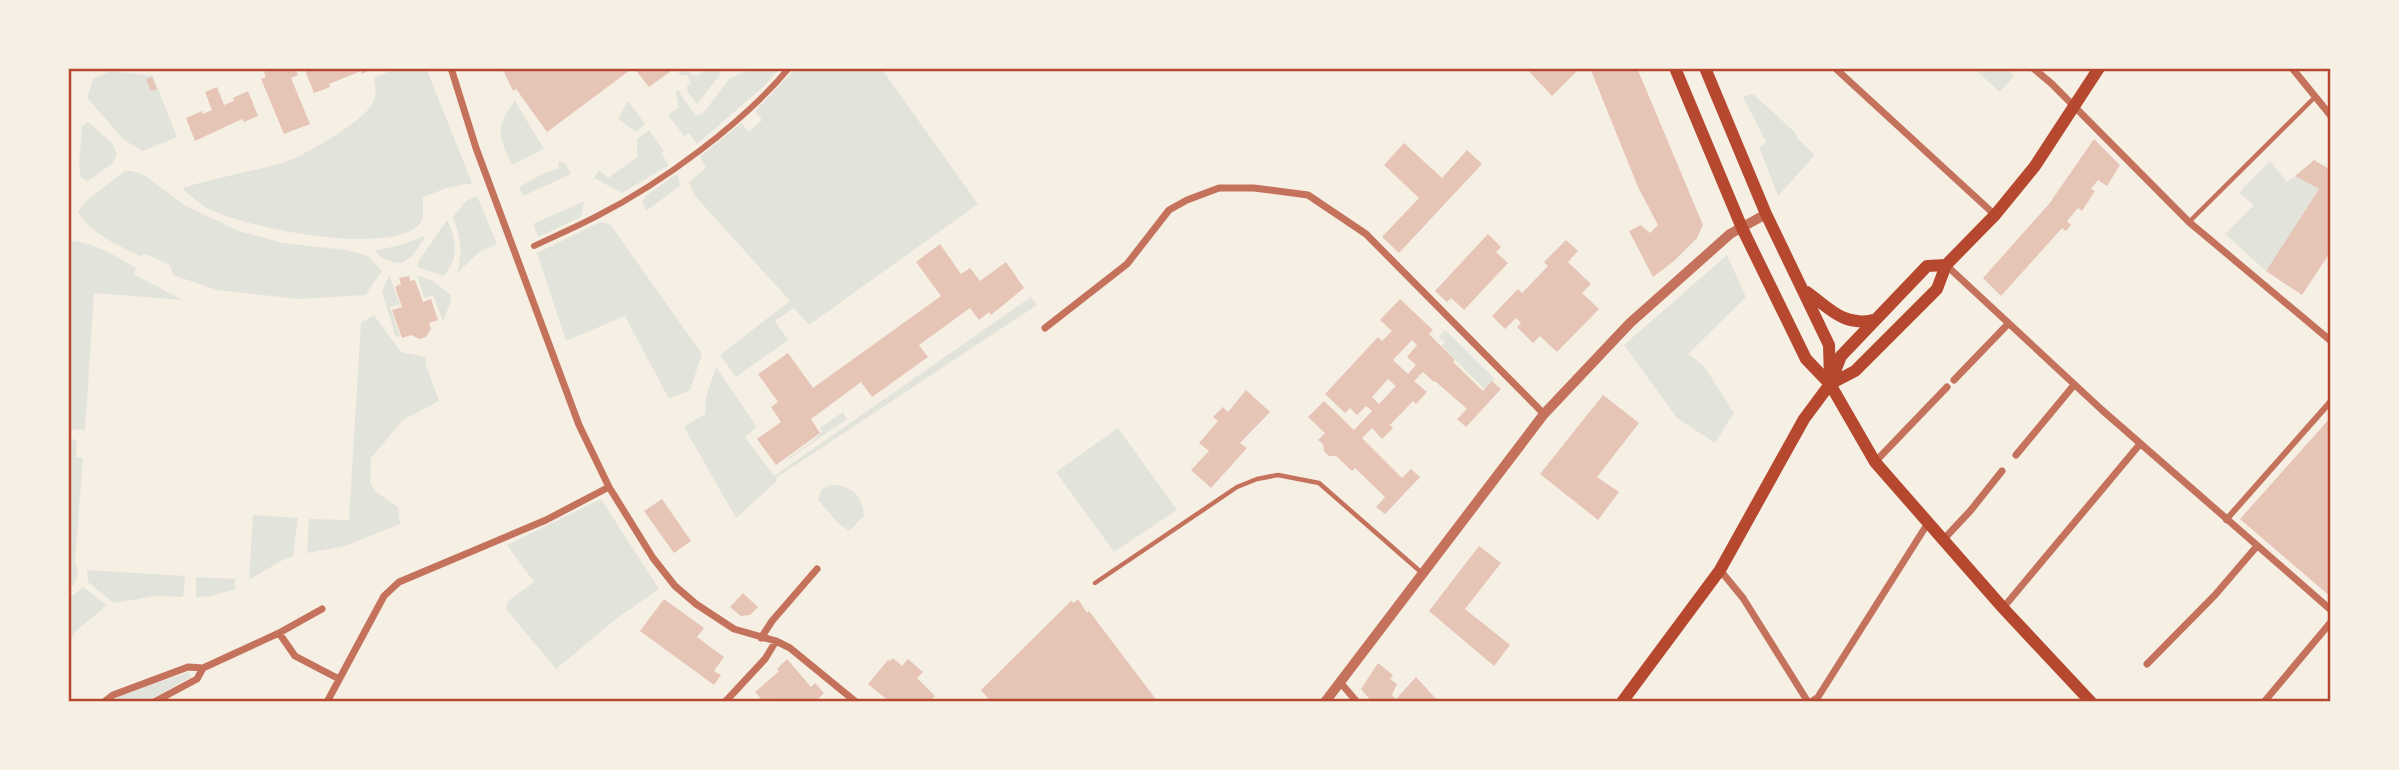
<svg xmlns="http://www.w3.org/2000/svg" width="2399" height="770" font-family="Manrope,sans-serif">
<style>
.green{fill:#e2e4dc}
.building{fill:#e6c5b7;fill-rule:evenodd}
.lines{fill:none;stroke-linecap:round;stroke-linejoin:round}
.service{stroke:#c5725c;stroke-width:4.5}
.pedestrian{stroke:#c5725c;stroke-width:6}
.minor{stroke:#c5725c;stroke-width:7}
.tertiary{stroke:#c5725c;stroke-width:10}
.secondary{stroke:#b5482f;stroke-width:12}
.neatline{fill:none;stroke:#b5482f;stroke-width:2.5}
</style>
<rect width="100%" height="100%" fill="#f6efe4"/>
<path class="green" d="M397 68H426L472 183 447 188 423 197C422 207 426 220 417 227 381 255 245 228 207 208 198 203 190 195 182 188 215 178 249 172 282 163 301 158 364 121 372 104 377 96 376 87 374 78Z
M710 68H721L719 76 697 104 688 93 687 85 691 84 687 75H677L684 70 696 76Z
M752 68H780L762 88 697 144 689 133 684 136 668 115 679 107 675 91H680L681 95 696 116 704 112 729 79Z
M796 68H881L978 204 809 325 794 308 775 321 788 340 736 377 720 355 790 301 695 196 689 182 706 168 700 157 741 123 749 132 762 120 755 111Z
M1973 68H2006L2014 76 2000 92Z
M110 71 153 76 177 137 143 151 124 140 87 98 93 79Z
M1753 94 1796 133 1797 138 1815 155 1778 196 1759 147 1766 142 1743 97Z
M515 101 544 149 512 165C499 138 494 127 515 101Z
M628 101 645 124 636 132 618 119Z
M88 122 112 143 117 154 112 164 88 181 81 178 79 164 82 126Z
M649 130 664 151 661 153 669 165 622 193 594 178 599 170 608 178 637 157V139Z
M2270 161 2287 182 2295 176 2319 189 2266 271 2225 234 2254 205 2240 194 2242 189Z
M558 162 565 163 571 174 523 196 519 187 546 172 559 169Z
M125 171H132L146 176 184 205 239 231 283 243 346 250 368 256 382 271 365 295 298 299 217 290 173 275 170 265 146 254 140 256C120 246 87 232 78 211L86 201Z
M675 175 678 176 680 186 646 211 642 201 647 195Z
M477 196 497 244 479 252 456 274C464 254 460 236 453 217L466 201Z
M584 201 581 217 538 237 533 224Z
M447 220C457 238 459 262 443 276L418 267V262Z
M600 222 610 224 702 354 690 390 669 399 625 316 566 341 537 253Z
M424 236 425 238 413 255 402 263C392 263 381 259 375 251L404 244Z
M71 241C96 243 114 255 136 268L133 274 183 300 94 293 85 430 68 429Z
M1727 255 1746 297 1688 354 1704 366 1734 413 1715 443 1677 418 1624 345Z
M389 275 400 304 390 307 400 336 396 337 382 292Z
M417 275 433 281 451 295V300L443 322 433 295 424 298Z
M1031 297 1037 305 776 478 777 481 736 518 684 427 705 414 706 397 716 367 757 427 745 437 774 476Z
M374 315 401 352 426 357V365L439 401 403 420 371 458 370 483 376 492 398 507 400 524 345 546 307 553 309 519 349 520 361 323Z
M1445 330 1495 379 1484 389 1442 346 1445 342 1439 337Z
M843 412 847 419 789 459 788 458 813 441 822 431 820 428Z
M1118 428 1177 510 1114 552 1056 472Z
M71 438 77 441 76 457 83 458 75 561C79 574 79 581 68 590V439Z
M830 485C850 485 863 494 864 516L849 531 838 523 818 500 821 490Z
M601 499 659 589 616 619 556 669 506 609 508 601 534 582 507 545Z
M253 515 298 518 293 556 281 561 249 580Z
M87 570 185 576 183 597 155 596 114 603 88 582Z
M196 577 235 579V589L212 596 196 597Z
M83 587 107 605 76 631 68 645V599Z
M189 672 191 677 146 702 112 701 120 695Z"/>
<path class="building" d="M273 68H295L298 75 291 78 310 124 284 134 261 79 266 77 264 72Z
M304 68H374L362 74 361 71 329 84 330 87 314 93Z
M502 68H633L547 132 516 89 513 91Z
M634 68H675L649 87Z
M1526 68H1580L1552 96Z
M1590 68H1637L1703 225 1697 238 1674 261 1653 277 1629 231 1641 225 1650 233 1658 225 1638 187Z
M152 77 157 89 151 91 146 79Z
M217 87 224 105 234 101 233 98 248 91 258 116 244 122 242 119 195 141 186 118 202 111 203 114 212 110 205 92Z
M2094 139 2120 165 2107 186 2098 180 2091 189 2095 191 2082 211 2078 208 2067 221 2071 225 2066 231 2062 228 2001 296 1983 278 2049 204Z
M1404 143 1442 178 1467 150 1482 164 1399 253 1382 237 1419 198 1384 165Z
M2314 160 2331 170V251L2302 295 2266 271 2319 189 2295 176Z
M1488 234 1501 247 1496 252 1508 263 1464 310 1451 298 1447 302 1435 291Z
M1566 240 1578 251 1568 262 1591 284 1582 293 1599 309 1557 352 1540 336 1533 343 1517 327 1521 323 1516 318 1505 329 1492 316 1518 289 1522 293 1548 266 1544 262Z
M940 244 961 274 970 268 980 281 1006 262 1024 288 991 315 989 312 979 320 970 308 919 345 928 357 872 397 861 382 811 419 820 433 776 465 757 439 781 422 771 407 778 402 758 374 788 353 813 388 941 296 916 262Z
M409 276 410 281 415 280 423 302 431 299 438 320 429 323 431 329 426 337 420 339 411 335 402 338 392 310 402 307 395 287 401 284 399 278Z
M1400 299 1433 330 1429 334 1455 360 1453 362 1483 391 1492 381 1501 389 1466 427 1457 419 1467 409 1435 381 1434 382 1423 372 1414 381 1427 392 1416 404 1413 401 1390 425 1393 428 1382 439 1372 428 1362 438 1402 478 1411 469 1420 477 1385 514 1376 507 1385 497 1355 468 1352 471 1336 456H1329L1324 451 1323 444 1318 440 1325 433 1308 417 1324 401 1354 430 1372 411 1366 406 1357 415 1350 408 1345 413 1325 394 1378 337 1382 341 1392 331 1380 320ZM1412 340 1417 345 1407 357 1416 365 1408 374 1393 360ZM1388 379 1396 386 1379 404 1372 397Z
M1246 390 1270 412 1240 443 1247 448 1211 488 1191 470 1209 451 1199 443 1218 421 1213 417 1223 407 1228 412Z
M1603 395 1639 423 1597 477 1619 492 1598 520 1540 474Z
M2331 417V597L2240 519Z
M662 499 691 541 674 553 644 511Z
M1479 546 1501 563 1465 609 1510 645 1494 666 1429 611Z
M743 593 758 607 750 615 741 616 730 607Z
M664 599 704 628 697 637 724 657 714 671 721 675 714 685 640 631Z
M1078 599 1087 613 1089 611 1158 702H991L981 690 1071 601 1074 603Z
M893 658 902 666 908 659 923 672 917 678 935 696 931 700 933 702H890L868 684 888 660 890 661Z
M787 659 811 687 815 683 824 693 815 702H785L782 699 777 702 773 698 770 702H764L755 692 779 671 777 669Z
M1378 663 1393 675 1390 679 1397 684 1392 695 1396 699 1416 677 1439 702H1372L1361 689Z"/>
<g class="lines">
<path class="service" d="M2189 222 2314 98
M1095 583 1237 487 1257 479 1278 475 1319 483 1422 573"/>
<path class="pedestrian" d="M534 246C555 236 576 227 597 216 662 183 742 124 789 68
M2226 520 2331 401"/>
<path class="minor" d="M451 68 476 148 579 425 609 487 653 558 675 586 696 604 734 629 776 641 790 648 856 702
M1835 68 1995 215
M2033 68 2052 84 2189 222 2331 341
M2292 68 2331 116
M1946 265 2102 410 2331 610
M1045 328 1127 264 1169 210 1187 200 1219 188H1254L1308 195 1366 234 1544 414
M1954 380 2008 324
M2016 455 2074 385
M1875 462 1947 387
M1943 540 1971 510 2002 471
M1720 570 1743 598 1808 702
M2003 608 2140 444
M279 633 295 656 339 679
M761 638 772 621 817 569
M2147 664 2215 595 2257 546
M1340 682 1357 702
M104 702 113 695 188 667 203 668 279 633 322 609
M154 702 197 679 203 668
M327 702 384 596 399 582 546 520 609 487
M725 702 765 659 776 641
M1811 702 1818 697 1928 523
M2264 702 2331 622"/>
<path class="tertiary" d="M1325 702 1544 414 1630 323 1730 234 1766 214"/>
<path class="secondary" d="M1675 68 1742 228 1806 359 1830 384 1875 462 2003 608 2091 702
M1705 68 1766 214 1829 345 1830 377
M1807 292C1829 308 1844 327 1873 320
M1830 384 1855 371 1937 289 1946 265 1995 215 2035 166 2099 68
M1622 702 1720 570 1804 419 1830 384 1841 356 1927 266 1946 265"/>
</g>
<rect width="2399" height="770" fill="none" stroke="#f6efe4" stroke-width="140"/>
<rect x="70" y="70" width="2259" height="630" class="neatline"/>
</svg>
